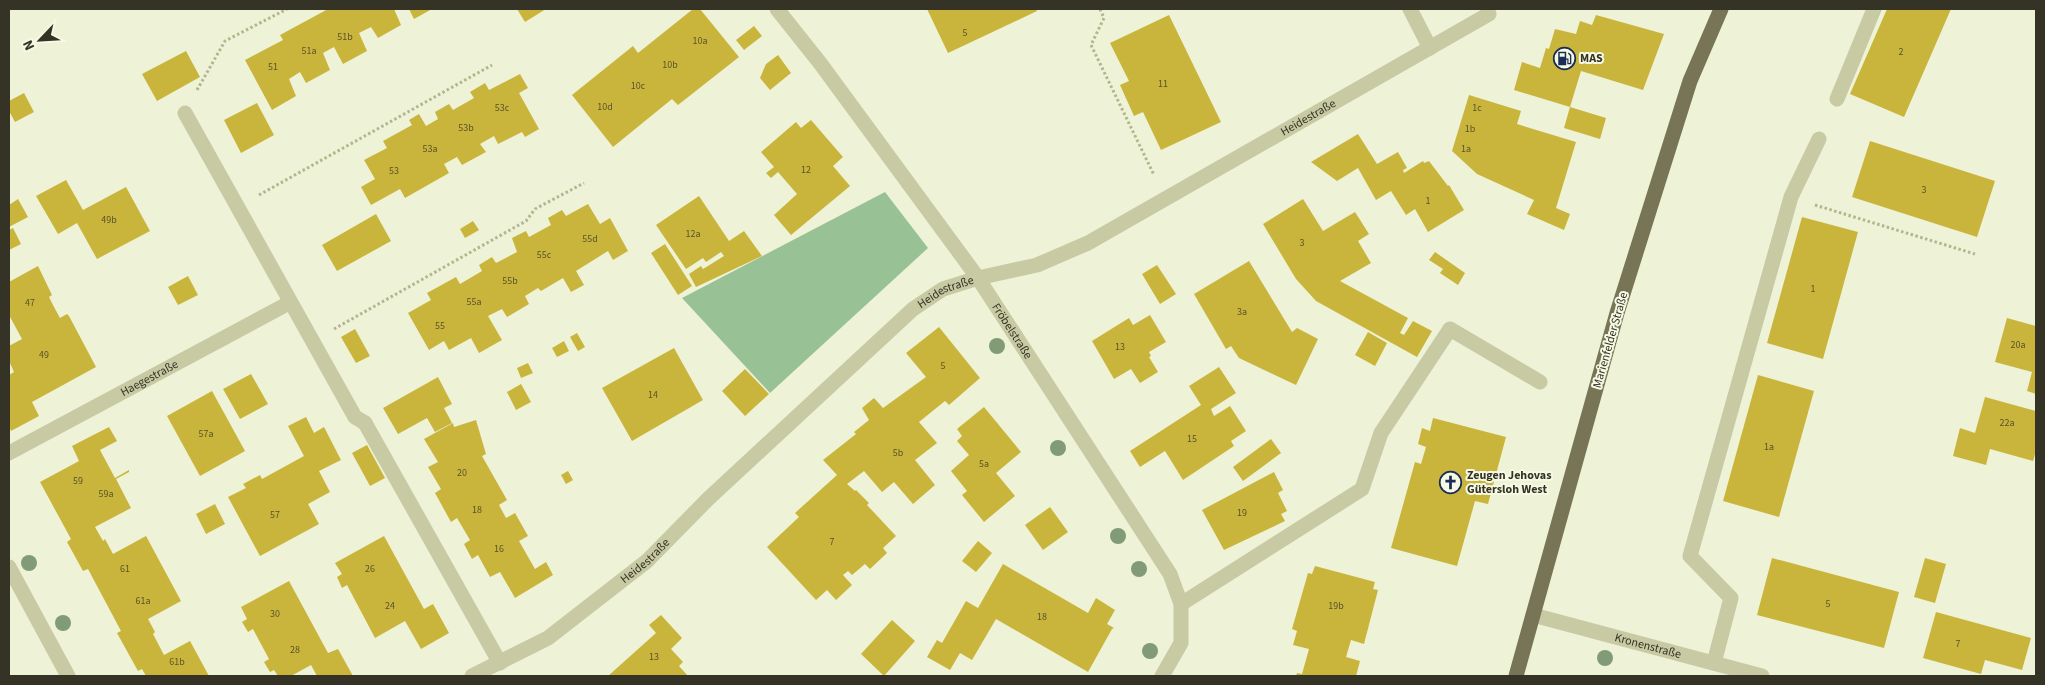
<svg xmlns="http://www.w3.org/2000/svg" width="2045" height="685" font-family="'Source Sans 3',sans-serif">
<style>
.green{fill:#99c196}
.building{fill:#cab53c}
.lines{fill:none;stroke-linecap:round;stroke-linejoin:round}
.path{stroke:#b4b58d;stroke-width:3;stroke-dasharray:2.5 2.5;stroke-linecap:butt}
.lane{stroke:#c7caa3;stroke-width:15}
.street{stroke:#c7caa3;stroke-width:15}
.primary{stroke:#777555;stroke-width:15}
.tree{fill:#829b77}
.labels{text-anchor:middle;stroke-width:4;stroke-linejoin:round;paint-order:stroke}
.number-label{font-size:10px;fill:#5a542b}
.poi-label{font-size:12px;font-weight:bold;fill:#343325;stroke:#f6f9e3;text-anchor:start}
.street-label{font-size:12px;fill:#343325;stroke:#f6f9e3}
</style>
<rect width="100%" height="100%" fill="#eef2d7"/>
<path class="green" d="M885 192 928 248 770 393 682 298Z"/>
<path class="building" d="M328 9H394L401 25 378 38 371 27 359 33 367 51 343 64 334 47 323 53 330 70 306 83 300 72 289 79 296 96 272 110 245 60 283 40 280 35Z
M409 9H432L414 19Z
M517 9H546L525 22Z
M693 9H700L739 57 678 105 672 99 613 147 572 95 633 46 638 53Z
M927 9H1036L1037 11 948 53Z
M1887 9H1951L1904 117 1850 94Z
M1169 15 1221 122 1161 150 1143 112 1134 116 1120 85 1129 81 1110 43Z
M1596 15 1664 34 1643 90 1581 71 1570 107 1514 90 1522 62 1540 68 1546 48 1549 49 1555 29 1576 34 1580 21 1592 25Z
M754 26 762 36 744 50 736 40Z
M186 51 200 77 157 101 142 74Z
M778 55 791 73 770 90 760 78 766 64Z
M520 74 528 88 519 93 539 129 525 137 522 132 498 144 494 136 480 144 486 152 462 165 457 157 444 164 449 173 405 198 400 189 371 205 361 187 375 179 364 160 387 148 383 141 412 125 409 120 419 114 426 126 438 119 435 112 449 104 453 110 474 98 470 92 485 83 489 90Z
M24 93 34 112 15 122 9 111V101Z
M1469 95 1521 111 1517 124 1576 142 1556 208 1570 214 1564 230 1527 214 1534 200 1477 174 1452 151Z
M257 103 274 135 241 153 224 120Z
M1570 107 1606 118 1600 139 1564 128Z
M811 120 843 157 833 166 850 186 791 235 774 215 797 194 778 172 771 178 766 173 774 167 761 152 796 122 801 128Z
M1358 134 1377 164 1398 152 1407 168 1403 170 1404 173 1423 161 1424 163 1429 161 1448 186 1449 185 1464 210 1428 232 1415 209 1406 215 1391 191 1376 200 1358 168 1337 181 1311 162Z
M1870 141 1995 181 1977 237 1852 197Z
M66 180 83 210 126 187 150 231 97 259 77 223 58 234 36 196Z
M699 196 729 241 744 231 762 256 696 287 689 274 701 266 703 269 724 256 721 252 706 262 703 258 686 269 656 225Z
M18 199 28 217 9 227V205Z
M1303 199 1323 231 1355 212 1369 234 1358 241 1371 263 1340 281 1408 318 1400 333 1404 335 1413 321 1432 331 1417 357 1316 301 1296 279 1263 224Z
M588 204 600 224 610 218 628 251 613 260 608 251 576 271 584 285 571 292 563 278 541 291 538 288 525 296 529 304 507 317 502 309 488 316 502 340 479 353 471 338 449 350 444 341 429 350 408 313 431 300 427 293 456 277 460 284 482 271 479 265 492 257 496 263 517 252 512 238 526 231 529 237 551 225 548 218 562 210 566 216Z
M376 214 391 241 337 271 322 245Z
M1802 217 1858 232 1823 359 1767 343Z
M473 221 479 230 465 238 460 229Z
M13 228 21 244 9 250V230Z
M665 244 692 286 678 295 651 253Z
M1435 252 1465 273 1458 285 1440 273 1443 269 1429 260Z
M1249 261 1292 332 1297 328 1318 339 1296 385 1239 358 1231 346 1226 349 1194 294Z
M1157 265 1176 294 1160 304 1142 274Z
M38 266 52 295 49 297 54 307 60 318 67 314 69 316 96 367 32 402 39 416 11 431 9 426V375L14 372 9 361V346L22 339 9 315V282Z
M188 276 198 295 178 305 168 287Z
M1150 315 1166 342 1149 352 1151 356 1149 357 1158 372 1140 383 1131 369 1114 379 1092 341 1129 318 1133 325Z
M2007 318 2036 326V394L2027 391 2032 372 1995 362Z
M939 327 980 378 949 405 945 401 919 422 937 443 915 460 935 485 913 504 894 482 882 492 864 471 847 484 855 491 856 490 869 503 867 505 896 536 883 548 887 553 870 569 865 564 852 575 848 571 843 575 852 585 836 600 827 590 816 600 767 547 799 517 795 513 837 475 823 460 856 434 854 432 869 420 862 408 874 398 883 408 926 377 906 353Z
M355 329 370 356 356 363 341 337Z
M1368 332 1387 343 1375 366 1355 355Z
M577 333 585 347 578 351 570 337Z
M564 341 569 351 557 357 552 348Z
M674 348 703 400 632 441 602 388Z
M528 363 533 373 521 378 517 368Z
M1219 367 1236 393 1211 409 1214 416 1230 406 1246 431 1231 441 1234 446 1183 480 1165 451 1140 467 1130 451 1201 405 1189 386Z
M745 369 769 394 745 416 722 391Z
M251 374 268 404 240 419 223 389Z
M1758 375 1814 391 1779 517 1723 501Z
M438 377 452 404 444 408 452 423 435 432 427 418 398 434 383 408Z
M521 384 531 402 516 410 507 392Z
M212 391 245 451 200 476 167 416Z
M1985 397 2036 411V451L2033 461 1990 449 1986 465 1953 456 1960 428 1975 433Z
M984 407 1021 452 996 473 1015 496 984 522 962 495 967 491 951 471 969 455 957 441 962 436 957 429Z
M306 417 314 433 324 427 341 460 319 471 330 492 308 504 319 524 260 556 228 497 246 488 243 484 260 475 262 479 304 456 288 426Z
M1433 418 1506 437 1488 504 1475 501 1457 566 1391 548 1415 462 1421 464 1426 447 1418 444 1422 428 1430 431Z
M476 420 486 454 482 456 507 500 499 505 506 518 515 513 528 536 519 541 535 569 546 562 553 575 515 598 500 572 490 577 478 555 472 559 464 544 470 540 457 518 451 522 435 493 441 489 428 467 438 462 424 439 453 423 454 427Z
M109 427 117 441 100 450 115 478 129 470V472L116 479 131 508 95 527 103 541 105 539 113 554 146 536 181 601 148 619 155 632 153 634 164 655 190 641 209 676H146L142 669 138 671 117 633 121 631 88 569 83 571 67 542 71 539 40 482 79 461 72 446Z
M1271 439 1281 453 1243 481 1233 467Z
M367 445 385 478 370 486 352 453Z
M568 471 573 480 566 484 561 475Z
M1274 472 1283 490 1278 493 1287 511 1281 514 1285 521 1224 550 1202 510Z
M215 504 225 524 206 534 196 514Z
M1050 507 1068 532 1043 550 1025 525Z
M384 536 424 609 433 604 449 633 421 649 405 621 375 638 347 585 342 588 337 577 342 574 335 563Z
M978 541 992 553 976 572 962 561Z
M1772 558 1899 592 1884 648 1757 615Z
M1925 558 1946 564 1935 603 1914 597Z
M1003 564 1088 613 1096 598 1115 610 1107 624 1114 628 1112 629 1088 672 996 619 972 660 960 653 950 670 927 657 937 640 942 643 966 601 978 608Z
M1315 566 1375 582 1373 589 1378 590 1364 644 1351 640 1346 657 1360 661 1356 676H1296L1297 673 1302 674 1309 649 1293 645 1297 631 1292 629 1308 573 1312 574Z
M289 581 328 653 338 649 353 676H317L311 665 291 676H278L274 670 270 672 264 662 269 659 253 629 248 632 242 622 247 619 241 607Z
M1936 612 2031 638 2022 670 1985 660 1981 674 1923 658Z
M661 615 682 638 671 649 683 662 679 666 688 676H608L656 633 649 625Z
M892 620 915 641 884 676 861 654Z"/>
<g class="lines">
<path class="path" d="M1100 9 1104 18 1091 45 1154 175
M197 90 225 41 287 9
M259 195 492 65
M1815 205 1975 254
M334 329 526 221 535 209 584 183"/>
<path class="lane" d="M1410 9 1430 48
M1837 99 1874 9
M365 423 500 663
M1181 604 1362 489 1381 433 1450 329 1540 382
M1714 663 1731 598 1690 556 1791 197 1819 139"/>
<g class="street">
<path id="s1" d="M777 9 820 63 978 278 1170 574 1181 604V643L1162 676"/>
<path d="M185 113 355 417 365 423"/>
<path id="s2" d="M9 453 289 303"/>
<path d="M9 567 68 676"/>
<path id="s3" d="M1533 615 1762 676"/>
<path id="s4" d="M472 676 548 638 647 561 708 499 913 309 943 289 978 278 1037 265 1088 243 1489 14"/>
</g>
<path class="primary" d="M1516 676 1617 313 1690 81 1721 9"/>
</g>
<g class="tree">
<circle cx="997" cy="346" r="8"/>
<circle cx="1058" cy="448" r="8"/>
<circle cx="1118" cy="536" r="8"/>
<circle cx="29" cy="563" r="8"/>
<circle cx="1139" cy="569" r="8"/>
<circle cx="63" cy="623" r="8"/>
<circle cx="1150" cy="651" r="8"/>
<circle cx="1605" cy="658" r="8"/>
</g>
<defs>
<symbol id="fuel-ring" viewBox="-11 -11 22 22"><circle r="9.5" fill="#f6f9e3" stroke="#192d57" stroke-width="1.5"/><path d="M-5.5-6h7V0h2V4h1.3V-2.5L3-4.5l.8-.8L6-3V5H2.5V1h-1V6h-7ZM-4.2-4.7v3.2H.2V-4.7Z" fill="#192d57"/></symbol>
<symbol id="church-ring" viewBox="-11 -11 22 22"><circle r="9.5" fill="#f6f9e3" stroke="#192d57" stroke-width="1.5"/><path d="M-1.2-6h2.4v3.5h3.3v2.4h-3.3V6h-2.4V-.1h-3.3v-2.4h3.3Z" fill="#192d57"/></symbol>
</defs>
<g fill-rule="evenodd">
<use href="#fuel-ring" x="1552" y="46" width="25" height="25"/>
<use href="#church-ring" x="1438" y="470" width="25" height="25"/>
</g>
<g class="labels">
<g class="number-label">
<text x="965" y="36">5</text>
<text x="345" y="40">51b</text>
<text x="700" y="44">10a</text>
<text x="309" y="54">51a</text>
<text x="1901" y="55">2</text>
<text x="670" y="68">10b</text>
<text x="273" y="70">51</text>
<text x="1163" y="87">11</text>
<text x="638" y="89">10c</text>
<text x="605" y="110">10d</text>
<text x="502" y="111">53c</text>
<text x="1477" y="111">1c</text>
<text x="466" y="131">53b</text>
<text x="1470" y="132">1b</text>
<text x="430" y="152">53a</text>
<text x="1466" y="152">1a</text>
<text x="806" y="173">12</text>
<text x="394" y="174">53</text>
<text x="1924" y="193">3</text>
<text x="1428" y="204">1</text>
<text x="109" y="223">49b</text>
<text x="693" y="237">12a</text>
<text x="590" y="242">55d</text>
<text x="1302" y="246">3</text>
<text x="544" y="258">55c</text>
<text x="510" y="284">55b</text>
<text x="1813" y="292">1</text>
<text x="474" y="305">55a</text>
<text x="30" y="306">47</text>
<text x="1242" y="315">3a</text>
<text x="440" y="329">55</text>
<text x="2018" y="348">20a</text>
<text x="1120" y="350">13</text>
<text x="44" y="358">49</text>
<text x="943" y="369">5</text>
<text x="653" y="398">14</text>
<text x="2007" y="426">22a</text>
<text x="206" y="437">57a</text>
<text x="1192" y="442">15</text>
<text x="1769" y="450">1a</text>
<text x="898" y="456">5b</text>
<text x="984" y="467">5a</text>
<text x="462" y="476">20</text>
<text x="78" y="484">59</text>
<text x="106" y="497">59a</text>
<text x="477" y="513">18</text>
<text x="1242" y="516">19</text>
<text x="275" y="518">57</text>
<text x="832" y="545">7</text>
<text x="499" y="552">16</text>
<text x="125" y="572">61</text>
<text x="370" y="572">26</text>
<text x="143" y="604">61a</text>
<text x="1828" y="607">5</text>
<text x="390" y="609">24</text>
<text x="1336" y="609">19b</text>
<text x="275" y="617">30</text>
<text x="1042" y="620">18</text>
<text x="1958" y="647">7</text>
<text x="295" y="653">28</text>
<text x="654" y="660">13</text>
<text x="177" y="665">61b</text>
</g>
<g class="poi-label">
<text x="1580" y="62">MAS</text>
<text x="1467" y="479">Zeugen Jehovas<tspan x="1467" dy="14">Gütersloh West</tspan></text>
</g>
<g class="street-label">
<text dy="4" stroke="none"><textPath href="#s4" startOffset="1019">Heidestraße</textPath></text>
<text dy="4" stroke="none"><textPath href="#s4" startOffset="614">Heidestraße</textPath></text>
<text dy="4" stroke="none"><textPath href="#s1" startOffset="399">Fröbelstraße</textPath></text>
<text transform="translate(1610 340) rotate(-74)" y="4">Marienfelder Straße</text>
<text dy="4" stroke="none"><textPath href="#s2" startOffset="159">Haegestraße</textPath></text>
<text dy="4" stroke="none"><textPath href="#s4" startOffset="209">Heidestraße</textPath></text>
<text dy="4" stroke="none"><textPath href="#s3" startOffset="119">Kronenstraße</textPath></text>
</g>
</g>
<rect width="2045" height="685" fill="none" stroke="#343325" stroke-width="20"/>
<g transform="translate(40 40) rotate(245)" stroke="#f6f9e3" stroke-width="4" paint-order="stroke">
<path d="M0-4L9 19L0 12L-9 19Z" fill="#343325"/>
<text y="-8" font-size="14" font-weight="bold" text-anchor="middle" fill="#343325">N</text>
</g>
</svg>
